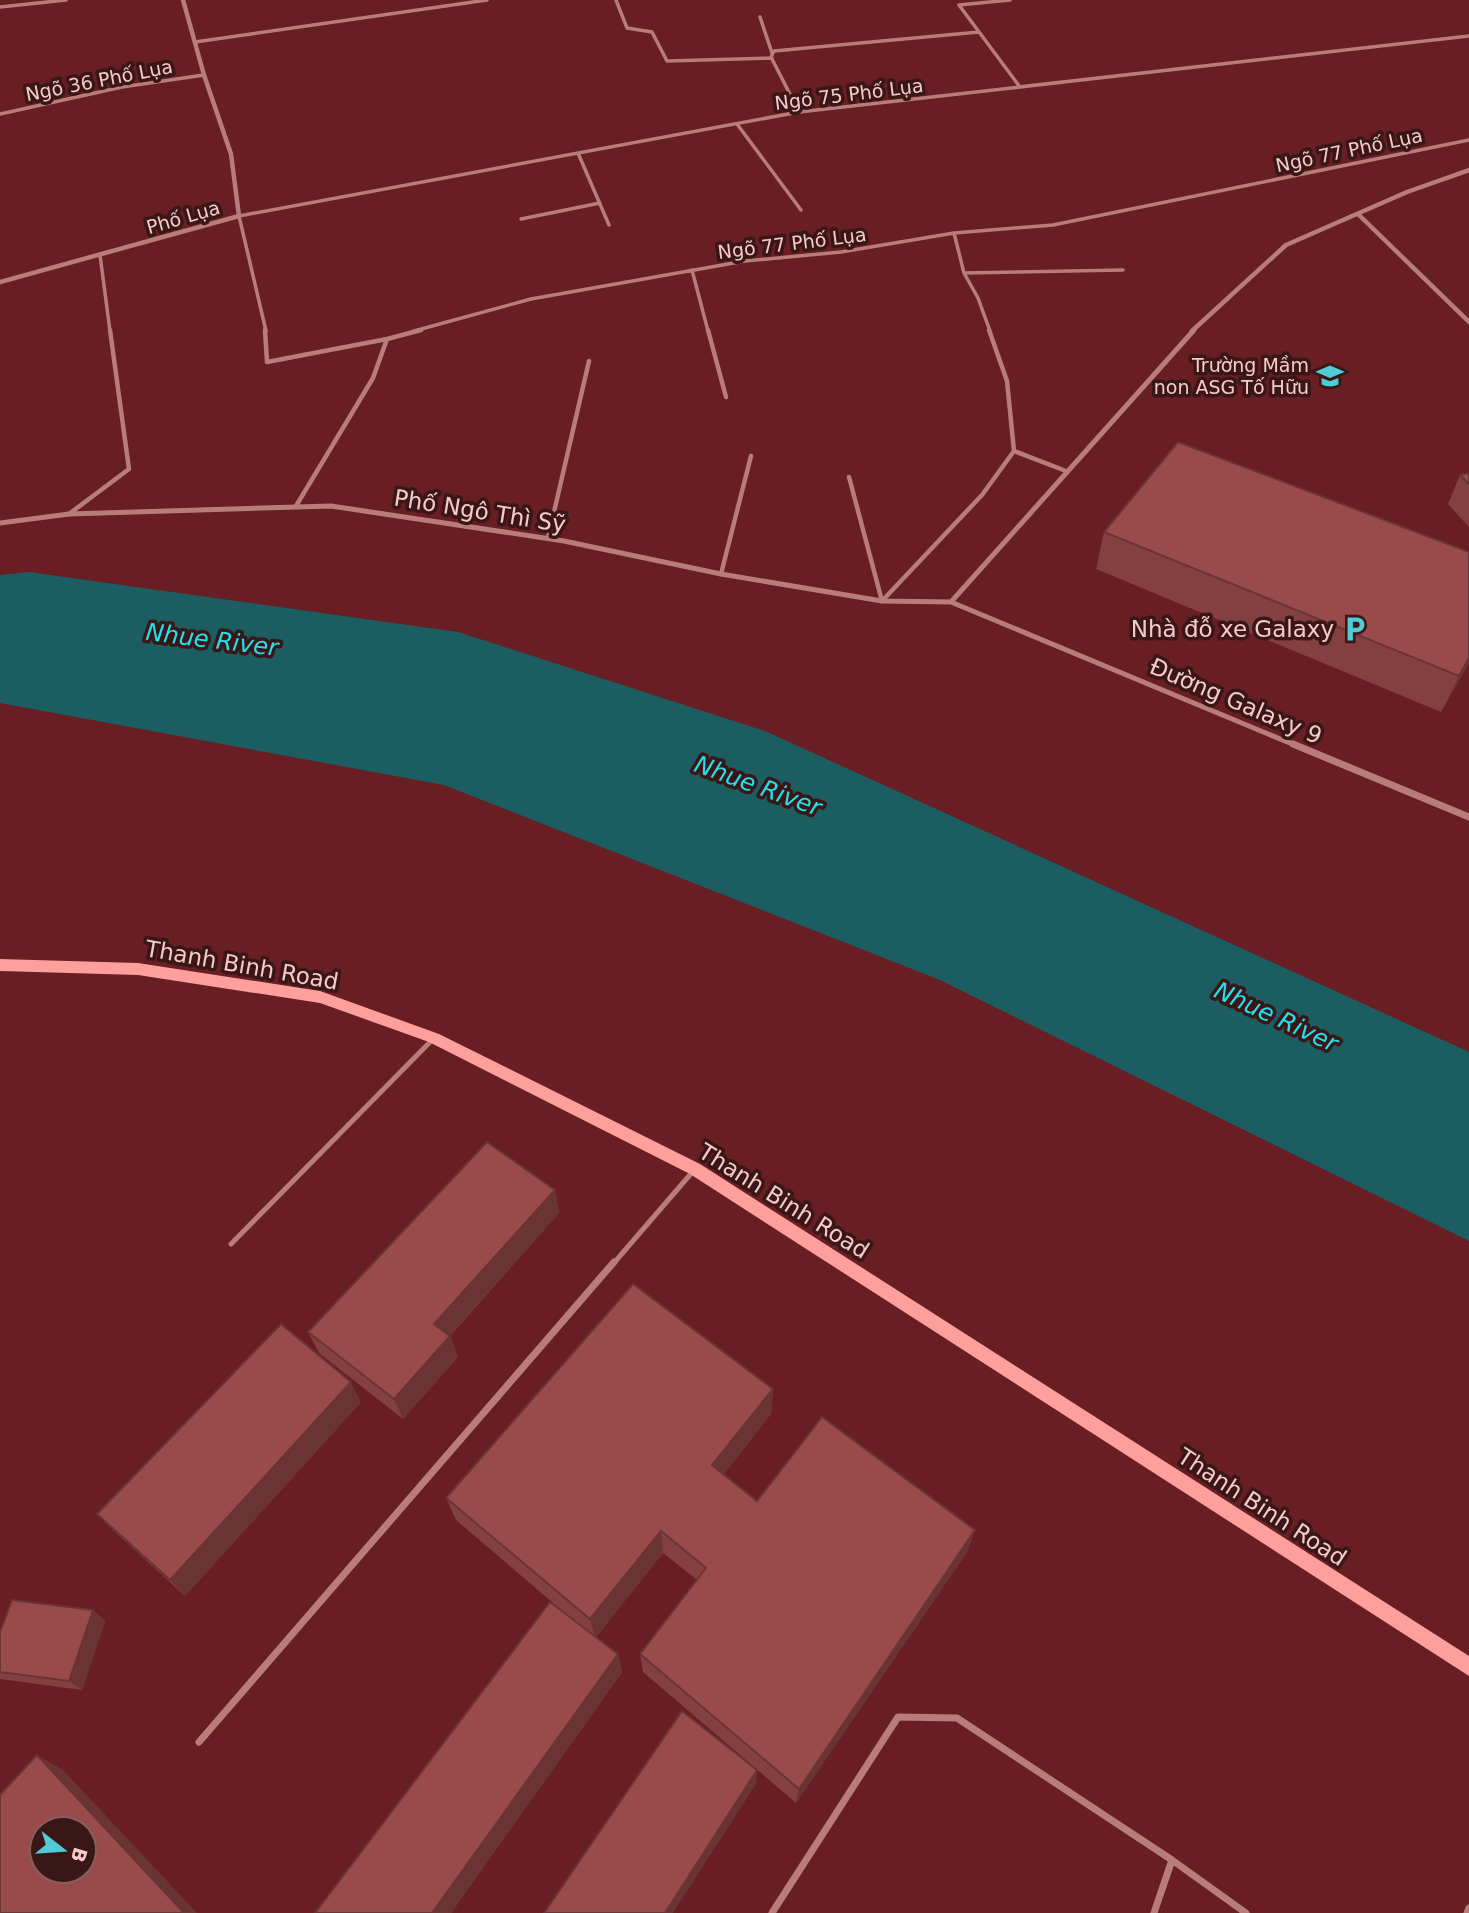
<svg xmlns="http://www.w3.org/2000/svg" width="1469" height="1913" font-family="'DejaVu Sans',sans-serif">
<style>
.water{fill:#1c5d61}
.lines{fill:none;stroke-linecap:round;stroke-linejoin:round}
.lane-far3{stroke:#b87c7a;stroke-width:3.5}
.lane-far2{stroke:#b87c7a;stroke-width:4.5}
.lane-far1{stroke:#b87c7a;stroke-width:5}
.lane{stroke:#b87c7a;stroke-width:7}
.street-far2{stroke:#b87c7a;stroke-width:4.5}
.street-far1{stroke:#b87c7a;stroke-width:5}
.street{stroke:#b87c7a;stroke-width:7}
.secondary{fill:#fd9f9c;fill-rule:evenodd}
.wall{fill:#844040}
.shaded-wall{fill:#6b3434}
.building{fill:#994a4a;stroke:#6b3434;stroke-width:2;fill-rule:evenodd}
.labels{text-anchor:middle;stroke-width:7;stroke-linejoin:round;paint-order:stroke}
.far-street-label{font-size:19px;fill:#f8cac7;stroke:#391717}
.far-poi-label{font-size:19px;fill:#f8cac7;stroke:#391717;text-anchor:end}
.street-label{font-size:23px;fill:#f8cac7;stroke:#391717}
.poi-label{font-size:23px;fill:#f8cac7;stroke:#391717;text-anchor:end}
.water-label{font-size:24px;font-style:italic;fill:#22e0ec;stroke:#391717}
</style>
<rect width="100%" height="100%" fill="#681e22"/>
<path class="water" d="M29 572 458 632 765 731 1469 1052V1241L940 980 444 785 0 703V575Z"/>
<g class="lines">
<path class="lane-far3" d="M616 0 627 28 652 32 667 61 772 58
M959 5 1020 87
M959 5 1010 0
M0 7 66 0
M760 17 772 53
M195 42 487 0
M799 112 771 57 774 51 979 32
M0 114 122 87 204 75
M737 124 801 210
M578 153 609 225
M521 219 600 203
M954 233 964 273 978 298 990 331
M100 255 110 331
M692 270 708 331
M964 273 1123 270
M266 331 239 216 799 112 1469 36
M414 331 531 299 745 261 841 252 954 233 1053 225 1469 140"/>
<path class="lane-far2" d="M265 330 267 362 387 339 421 330
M708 330 726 397
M1014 451 1066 471
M849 477 882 601
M296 506 373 378 387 339
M69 514 129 469 110 330
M548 538 589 361
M721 574 751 456
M882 601 982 495 1014 451 1007 381 989 330"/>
<path class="lane-far1" d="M231 1244 434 1038
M613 1264 695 1169"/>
<path class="lane" d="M199 1742 614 1262
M772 1913 898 1717 957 1718 1172 1860 1246 1913
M1154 1913 1172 1860
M1467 1913 1469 1908"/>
<path class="street-far2" d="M1359 215 1469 322
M0 282 239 216 231 154 204 75 183 0
M1192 331 1286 245 1407 192 1469 170"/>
<path class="street-far1" d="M0 523 69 514 331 506 564 541 721 574 882 601 951 602 1297 746
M951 602 1194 330"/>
<path class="street" d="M1293 744 1469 817"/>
<path class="secondary" d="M0 959 138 963 320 991 439 1034 700 1164 1469 1656V1676L690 1174 429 1042 320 1003 138 975 0 971Z"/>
</g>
<path class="wall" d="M1469 473V527L1448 504 1460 475Z
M1104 532 1469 552V663L1441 712 1096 569Z
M555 1190 559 1213 450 1336 458 1357 403 1419 319 1353 308 1332Z
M773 1389 771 1414 724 1474 757 1501 975 1530 967 1552 796 1803 643 1672 640 1654 697 1580 663 1553 596 1637 618 1654 622 1672 451 1913H315L572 1619 456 1520 446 1498Z
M361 1402 185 1596 114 1531 97 1514Z
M93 1610 105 1621 82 1690 0 1679V1632Z"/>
<path class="shaded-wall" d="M1469 658V663L1441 712 1459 676Z
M555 1190 559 1213 441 1345 434 1324Z
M450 1336 458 1357 403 1419 394 1399Z
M351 1382 361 1402 185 1596 170 1580Z
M773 1389 771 1414 713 1488 712 1465Z
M975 1530 967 1552 796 1803 799 1789Z
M661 1531 663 1553 595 1638 590 1619Z
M93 1610 105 1621 82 1690 69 1681Z
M618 1654 622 1672 451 1913H432Z
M37 1755 63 1770 197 1913H184Z
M757 1770 756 1784 673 1913H665Z"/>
<path class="building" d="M1178 442 1469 552V658L1459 676 1104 532Z
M1469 473V484L1460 475Z
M487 1142 555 1190 434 1324 450 1336 394 1399 308 1332Z
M633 1284 773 1389 712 1465 757 1501 822 1417 975 1530 799 1789 640 1654 706 1568 661 1531 590 1619 446 1498Z
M281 1324 351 1382 170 1580 97 1514Z
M12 1600 93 1610 69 1681 0 1672V1632Z
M550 1602 618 1654 432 1913H315Z
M682 1711 757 1770 665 1913H544Z
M37 1755 184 1913H0V1795ZM42 1829H84V1871H42Z"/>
<defs>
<symbol id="school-bare" viewBox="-9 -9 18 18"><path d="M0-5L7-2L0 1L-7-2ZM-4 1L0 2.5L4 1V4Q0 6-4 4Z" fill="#51ccd5" stroke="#391717" stroke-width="2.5" paint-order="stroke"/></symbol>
<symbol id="parking-bare" viewBox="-9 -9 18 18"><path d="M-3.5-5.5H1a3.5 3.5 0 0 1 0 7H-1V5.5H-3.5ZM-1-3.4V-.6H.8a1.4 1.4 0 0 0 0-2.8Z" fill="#51ccd5" stroke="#391717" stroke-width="2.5" paint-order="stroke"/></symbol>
</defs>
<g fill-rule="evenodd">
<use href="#school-bare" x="1311" y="357" width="38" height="38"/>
<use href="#parking-bare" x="1336" y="610" width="38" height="38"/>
</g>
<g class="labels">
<g class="far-street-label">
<text transform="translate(99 80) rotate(-11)" y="7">Ngõ 36 Phố Lụa</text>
<text transform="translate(849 94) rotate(-7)" y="7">Ngõ 75 Phố Lụa</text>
<text transform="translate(1349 150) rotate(-12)" y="7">Ngõ 77 Phố Lụa</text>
<text transform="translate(183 217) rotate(-16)" y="7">Phố Lụa</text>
<text transform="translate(792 243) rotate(-7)" y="7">Ngõ 77 Phố Lụa</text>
</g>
<g class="far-poi-label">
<text x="1309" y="372">Trường Mầm<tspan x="1309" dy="22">non ASG Tố Hữu</tspan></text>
</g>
<g class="street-label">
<text transform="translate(480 511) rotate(9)" y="8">Phố Ngô Thì Sỹ</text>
<text transform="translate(1236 701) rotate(23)" y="8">Đường Galaxy 9</text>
<text transform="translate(242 965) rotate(10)" y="8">Thanh Binh Road</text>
<text transform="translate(784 1201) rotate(32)" y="8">Thanh Binh Road</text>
<text transform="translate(1262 1507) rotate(33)" y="8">Thanh Binh Road</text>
</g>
<g class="poi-label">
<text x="1334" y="637">Nhà đỗ xe Galaxy</text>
</g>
<g class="water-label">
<text transform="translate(212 640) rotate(7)" y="8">Nhue River</text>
<text transform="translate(758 786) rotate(20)" y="8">Nhue River</text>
<text transform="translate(1276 1017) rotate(25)" y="8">Nhue River</text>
</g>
</g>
<g transform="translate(63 1850) rotate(107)"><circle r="33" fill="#391717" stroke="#855f5d" stroke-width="2"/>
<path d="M0-5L12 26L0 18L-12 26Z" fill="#51ccd5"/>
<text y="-10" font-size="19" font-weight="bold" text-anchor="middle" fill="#f8cac7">B</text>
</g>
</svg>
